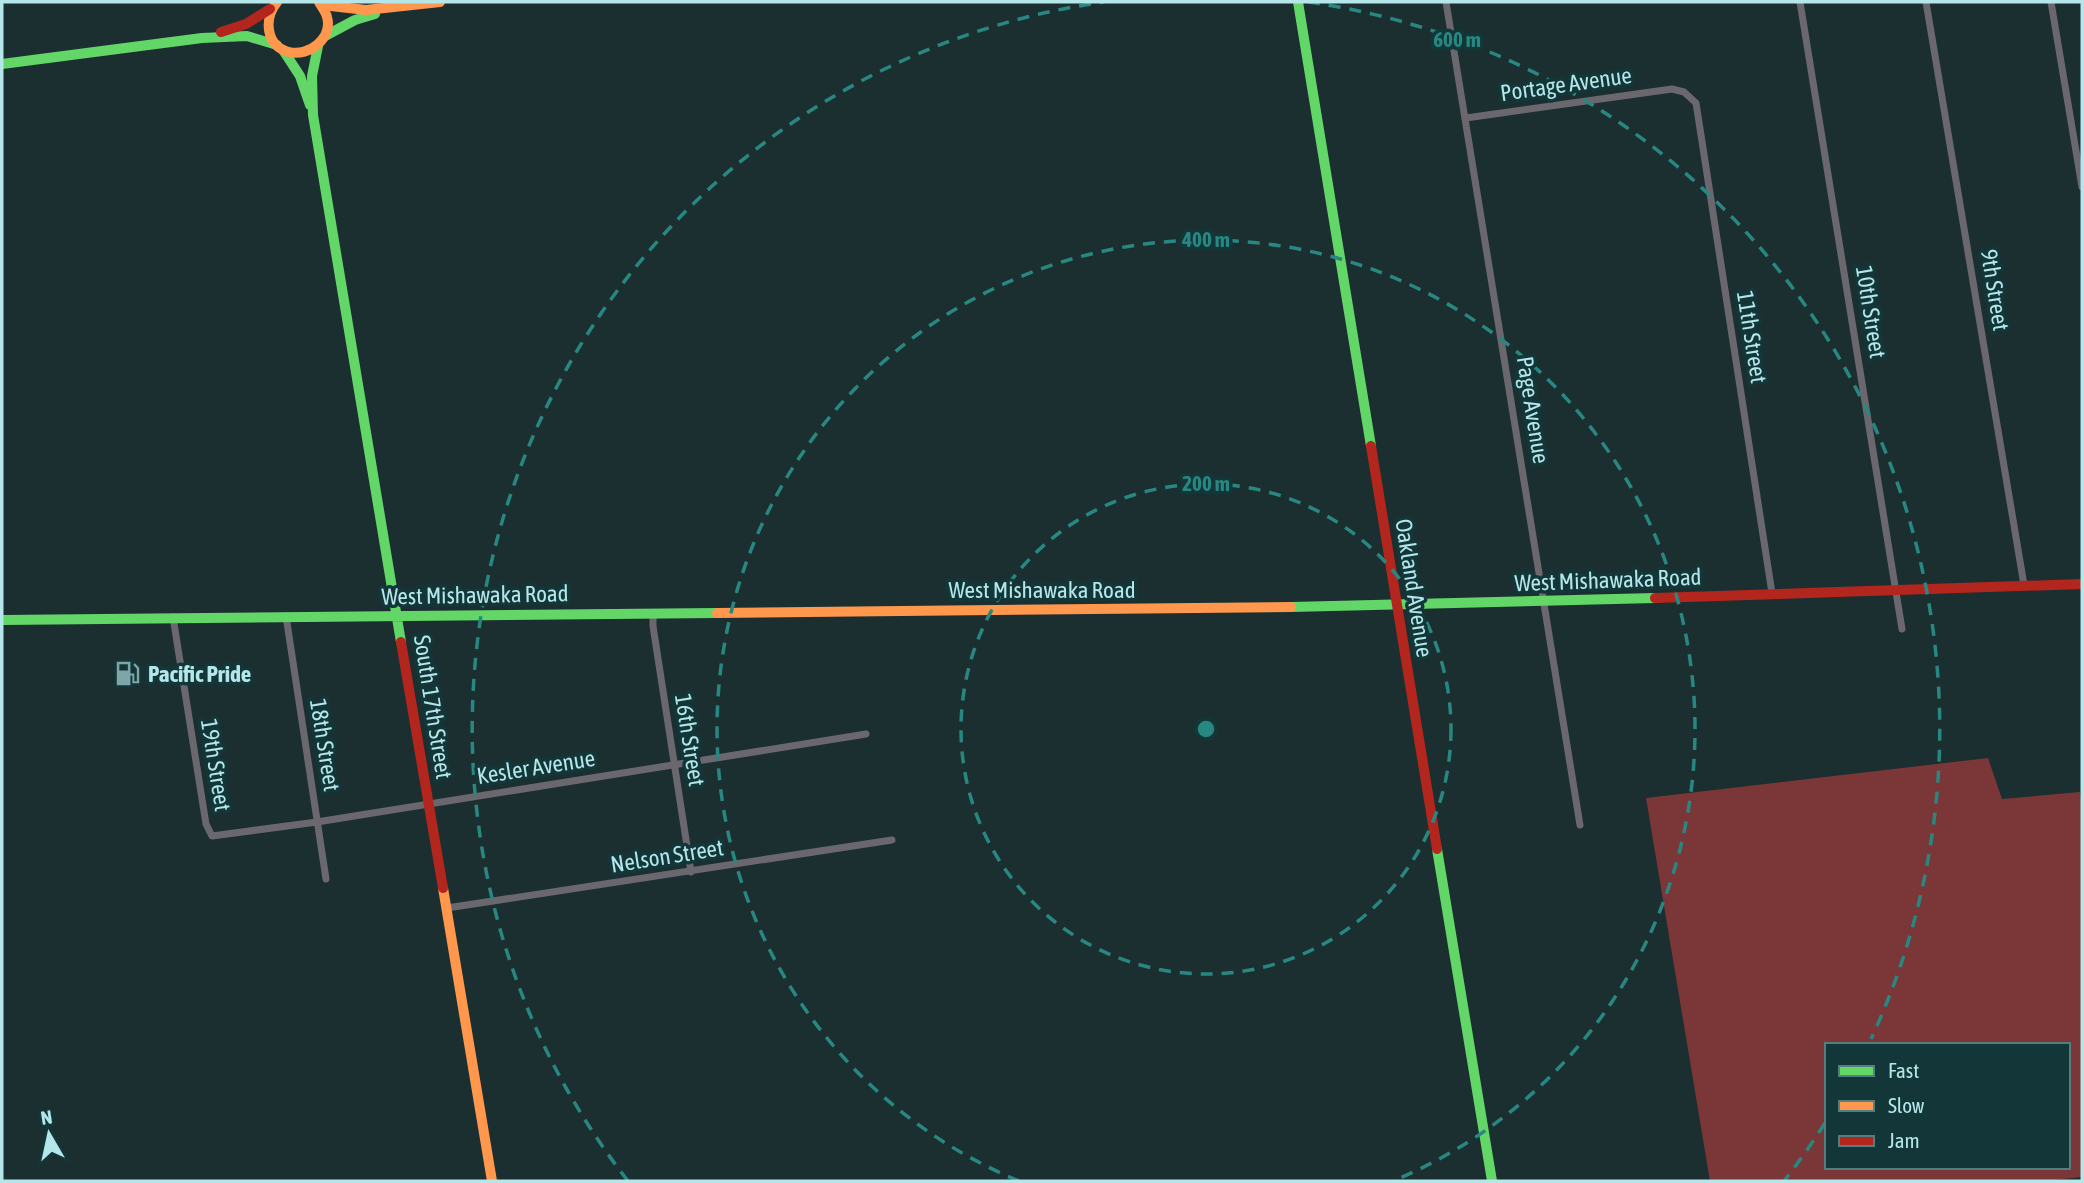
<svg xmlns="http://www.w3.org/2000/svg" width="2084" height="1183" font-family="'Asap Condensed',sans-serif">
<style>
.green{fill:#7b3637;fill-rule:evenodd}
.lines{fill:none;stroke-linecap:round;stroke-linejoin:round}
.street{stroke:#6a676f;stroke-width:7}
.fast{stroke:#63d668;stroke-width:10}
.slow{stroke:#ff974d;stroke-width:10}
.jam{stroke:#b3261e;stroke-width:10}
.ring{fill:none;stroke:#288781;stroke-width:3.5;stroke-dasharray:12 9}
.labels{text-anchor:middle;stroke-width:7;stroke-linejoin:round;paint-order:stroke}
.street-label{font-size:23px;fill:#b4e6ea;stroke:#133739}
.poi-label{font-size:23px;font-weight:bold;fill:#b4e6ea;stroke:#133739;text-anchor:start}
.centre{fill:#288781;stroke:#133739;stroke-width:3.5}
.ring-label{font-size:21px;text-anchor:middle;font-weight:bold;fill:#288781;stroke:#133739;stroke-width:7;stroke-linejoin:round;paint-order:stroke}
</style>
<rect width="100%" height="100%" fill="#1b2f31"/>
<path class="green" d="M1988 758 2002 799 2080 792 2082 811V1177L2044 1181H1710L1646 798ZM1827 1045H2068V1167H1827Z"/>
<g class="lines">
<path class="street" d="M1446 2 1580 825
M1800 2 1902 629
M1926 2 2024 585
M2051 2 2082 187
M1466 118 1672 89 1684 92 1696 103 1772 593
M653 613V626L691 872
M286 616 326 879
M173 617 206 824 212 836 317 822 866 734
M447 908 892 840"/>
<path class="fast" d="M1298 2 1371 446
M325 36 355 20 375 14
M318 46 312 76 313 115 401 642
M283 50 300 76 310 105
M2 64 202 38 247 36 277 45
M1291 607 1655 598
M2 620 717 613
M1437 849 1492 1181"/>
<path class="slow" d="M277 2C264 18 265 46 289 52 309 57 333 38 327 17 326 12 321 6 319 2
M322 5 366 10 440 2
M717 613 1291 607
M443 888 492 1181"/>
<path class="jam" d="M221 32 246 24 270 9
M1371 446 1437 849
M1655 598 2082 584
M401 642 443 888"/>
</g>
<g class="ring">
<circle cx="1206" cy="729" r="245"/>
<path d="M1019 1181A489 489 0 1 1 1393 1181"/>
<path d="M1825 1123A734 734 0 0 1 1784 1181M628 1181A734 734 0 0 1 1104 2M1308 2A734 734 0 0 1 1871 1039"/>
</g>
<defs>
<symbol id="fuel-bare" viewBox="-9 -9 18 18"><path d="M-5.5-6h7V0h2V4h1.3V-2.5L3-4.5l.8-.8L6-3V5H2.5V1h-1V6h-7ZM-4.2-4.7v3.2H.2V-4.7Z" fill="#7ea6a9" stroke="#133739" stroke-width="2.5" paint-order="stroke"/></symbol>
</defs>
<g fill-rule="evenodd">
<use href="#fuel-bare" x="110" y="656" width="35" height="35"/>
</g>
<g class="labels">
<g class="street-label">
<text transform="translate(1566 84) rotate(-8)" y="8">Portage Avenue</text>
<text transform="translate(1995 290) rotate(81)" y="8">9th Street</text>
<text transform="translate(1871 312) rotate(81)" y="8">10th Street</text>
<text transform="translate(1752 337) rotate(81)" y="8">11th Street</text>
<text transform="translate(1533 410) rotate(81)" y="8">Page Avenue</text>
<text transform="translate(1608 580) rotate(-2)" y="8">West Mishawaka Road</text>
<text transform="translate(1414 588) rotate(81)" y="8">Oakland Avenue</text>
<text x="1042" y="598">West Mishawaka Road</text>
<text transform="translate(475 595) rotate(-1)" y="8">West Mishawaka Road</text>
<text transform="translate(433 707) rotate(81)" y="8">South 17th Street</text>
<text transform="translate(690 740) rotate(81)" y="8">16th Street</text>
<text transform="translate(325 745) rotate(81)" y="8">18th Street</text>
<text transform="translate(216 765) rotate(81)" y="8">19th Street</text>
<text transform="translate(536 767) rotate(-9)" y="8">Kesler Avenue</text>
<text transform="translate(667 856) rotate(-9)" y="8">Nelson Street</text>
</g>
<g class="poi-label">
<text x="148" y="682">Pacific Pride</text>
</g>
</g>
<circle cx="1206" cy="729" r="10" class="centre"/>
<g class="ring-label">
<text x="1457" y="47">600 m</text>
<text x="1206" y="247">400 m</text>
<text x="1206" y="491">200 m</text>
</g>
<rect width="2084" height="1183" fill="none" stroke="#b4e6ea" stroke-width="7"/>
<rect x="1825" y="1043" width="245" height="126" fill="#133739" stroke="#537d80" stroke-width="2"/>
<rect x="1839" y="1066" width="35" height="10" fill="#63d668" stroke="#537d80" stroke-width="2"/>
<text x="1888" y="1078" font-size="21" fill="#b4e6ea">Fast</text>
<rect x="1839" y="1101" width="35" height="10" fill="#ff974d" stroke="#537d80" stroke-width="2"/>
<text x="1888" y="1113" font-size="21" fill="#b4e6ea">Slow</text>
<rect x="1839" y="1136" width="35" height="10" fill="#b3261e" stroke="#537d80" stroke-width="2"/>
<text x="1888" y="1148" font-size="21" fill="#b4e6ea">Jam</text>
<g transform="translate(49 1134) rotate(351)" stroke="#133739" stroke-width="5" paint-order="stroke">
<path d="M0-5L12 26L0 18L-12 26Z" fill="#b4e6ea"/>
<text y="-10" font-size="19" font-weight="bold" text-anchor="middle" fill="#b4e6ea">N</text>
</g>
</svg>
